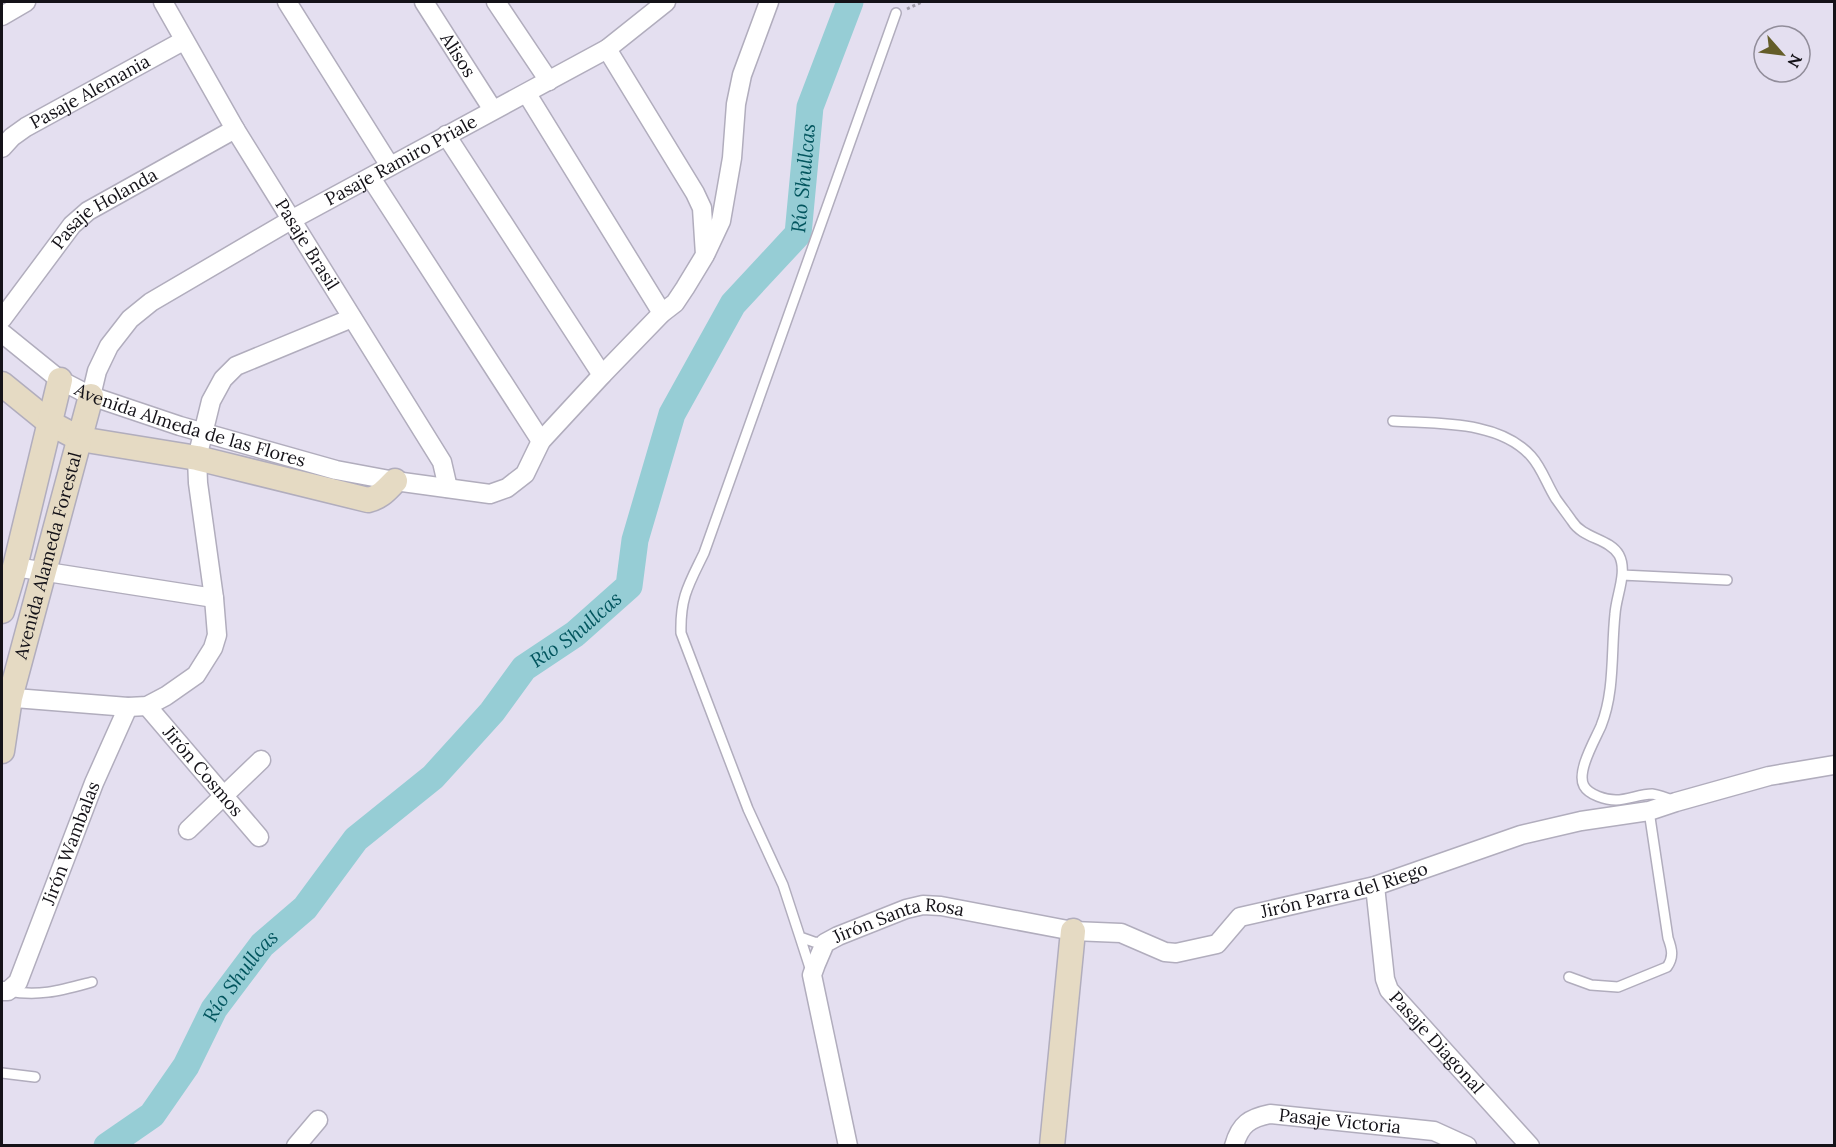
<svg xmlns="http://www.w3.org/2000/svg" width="1836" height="1147" font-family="Lora,serif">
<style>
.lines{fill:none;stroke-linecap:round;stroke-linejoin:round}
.river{stroke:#96cdd5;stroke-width:27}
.lane-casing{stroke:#b1adbd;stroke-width:12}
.street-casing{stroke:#b1adbd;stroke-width:21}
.secondary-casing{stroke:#b1adbd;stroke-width:27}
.path{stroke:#a19daa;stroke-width:3;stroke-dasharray:3 3;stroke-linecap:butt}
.lane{stroke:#fff;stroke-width:9}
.street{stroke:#fff;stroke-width:18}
.secondary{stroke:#e5dac3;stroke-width:24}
.labels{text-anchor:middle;stroke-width:6;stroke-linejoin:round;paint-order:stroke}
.street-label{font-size:18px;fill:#141218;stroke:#e4dff0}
.water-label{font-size:20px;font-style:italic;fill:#02555e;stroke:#e4dff0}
</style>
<rect width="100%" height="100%" fill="#e4dff0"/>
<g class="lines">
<path class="river" id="s1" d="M107 1146 152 1115 186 1066 214 1009 262 945 305 908 356 839 433 777 492 712 524 668 575 634 629 586 635 540 672 414 733 304 798 234 810 107 850 2"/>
<defs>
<path id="lane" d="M1393 421C1436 424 1499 420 1531 456 1542 468 1547 485 1556 499 1561 506 1567 514 1572 521 1583 539 1609 538 1619 555 1628 572 1616 596 1615 614 1611 651 1615 691 1601 726 1595 740 1576 772 1584 786 1589 795 1606 800 1616 800 1628 800 1640 794 1652 794 1659 795 1667 798 1674 801
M1622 575 1727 580
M800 937 811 971
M825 943 814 942 800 937 783 885 748 809 681 633C680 597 689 584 704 553L896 13
M1569 977 1591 985 1618 987 1667 967C1674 957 1672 949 1668 938L1649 811
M8 991C40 997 62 990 92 982
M2 1073 35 1077"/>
<g id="street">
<path id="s2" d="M163 2 235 129 442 462 448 488"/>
<path d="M287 2 390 166"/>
<path id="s3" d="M424 2 493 110"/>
<path d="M496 2 549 81"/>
<path d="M2 16 26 2"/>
<path d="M527 94 662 313"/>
<path d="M446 135 602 375"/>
<path id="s4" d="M2 148 12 137 26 127 183 41"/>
<path d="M371 178 541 441"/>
<path d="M706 253 721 221 732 158 736 104 742 75 769 2"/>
<path id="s5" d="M2 319 72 225 88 211 235 129"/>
<path id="s6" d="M2 333 60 380 91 396 180 426 336 470 395 481 490 494 507 488 525 474 541 441 602 375 662 313 675 303 685 288 705 255 702 208 695 193 607 49"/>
<path id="s7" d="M91 396 97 371 109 346 130 319 151 302 291 220 607 49 666 2"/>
<path d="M15 567 214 598"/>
<path d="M2 697 128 707 147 706 166 696 196 675 213 648 217 635 214 598 198 483 197 458 211 401 223 379 236 366 352 318"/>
<path id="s8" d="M147 706 259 837"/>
<path d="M188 830 261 760"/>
<path id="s9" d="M1375 886 1385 979 1389 990 1530 1146"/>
<path id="s10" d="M2 991H8L18 982 94 783 128 707"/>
<path d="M296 1146 318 1120"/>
<path id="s11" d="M848 1146 812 975 816 964 825 943 838 936 906 909 923 905 941 906 1073 931 1121 933 1165 952 1176 953 1217 944 1240 917 1375 886 1521 835 1581 821 1649 811 1676 802 1769 776 1834 765"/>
<path id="s12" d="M1234 1146C1240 1124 1250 1118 1270 1114L1434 1131 1467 1146"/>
</g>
<g id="secondary">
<path d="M2 384 50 423 80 439 197 458 368 500C381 497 386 490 395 481"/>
<path d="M2 611 15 567 60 380"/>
<path id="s13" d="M2 751 10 698 91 396"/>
<path d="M1052 1146 1073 931"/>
</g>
</defs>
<use href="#lane" class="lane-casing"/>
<use href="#street" class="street-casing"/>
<use href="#secondary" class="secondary-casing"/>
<path class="path" d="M907 9 922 2"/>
<use href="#lane" class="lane"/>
<use href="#street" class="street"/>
<use href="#secondary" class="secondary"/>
</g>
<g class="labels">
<g class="street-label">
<text dy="6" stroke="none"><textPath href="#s3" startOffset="63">Alisos</textPath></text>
<text dy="6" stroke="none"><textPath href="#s4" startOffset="105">Pasaje Alemania</textPath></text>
<text dy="6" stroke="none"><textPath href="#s7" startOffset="402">Pasaje Ramiro Priale</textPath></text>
<text dy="6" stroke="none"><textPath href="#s5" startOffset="153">Pasaje Holanda</textPath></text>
<text dy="6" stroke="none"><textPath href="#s2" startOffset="282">Pasaje Brasil</textPath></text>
<text dy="6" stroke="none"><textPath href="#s6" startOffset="213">Avenida Almeda de las Flores</textPath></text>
<text dy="6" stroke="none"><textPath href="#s13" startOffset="201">Avenida Alameda Forestal</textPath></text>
<text dy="6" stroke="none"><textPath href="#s8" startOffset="86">Jirón Cosmos</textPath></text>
<text dy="6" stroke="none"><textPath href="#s10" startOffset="168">Jirón Wambalas</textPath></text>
<text dy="6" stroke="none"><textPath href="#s11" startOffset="759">Jirón Parra del Riego</textPath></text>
<text dy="6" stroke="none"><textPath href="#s11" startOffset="288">Jirón Santa Rosa</textPath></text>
<text dy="6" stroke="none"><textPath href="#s9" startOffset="176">Pasaje Diagonal</textPath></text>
<text dy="6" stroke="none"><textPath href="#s12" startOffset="122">Pasaje Victoria</textPath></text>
</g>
<g class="water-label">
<text dy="7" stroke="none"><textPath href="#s1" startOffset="1230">Río Shullcas</textPath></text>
<text dy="7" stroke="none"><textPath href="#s1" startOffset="706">Río Shullcas</textPath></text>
<text dy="7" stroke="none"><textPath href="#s1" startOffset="220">Río Shullcas</textPath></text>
</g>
</g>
<rect width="1836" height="1147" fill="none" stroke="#141218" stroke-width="6"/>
<g transform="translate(1782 54) rotate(118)"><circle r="28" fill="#e4dff0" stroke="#918d9a" stroke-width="1.5"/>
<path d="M0-4.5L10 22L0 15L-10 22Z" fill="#645d29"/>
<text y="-9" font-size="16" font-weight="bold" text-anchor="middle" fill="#141218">N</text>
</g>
</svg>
